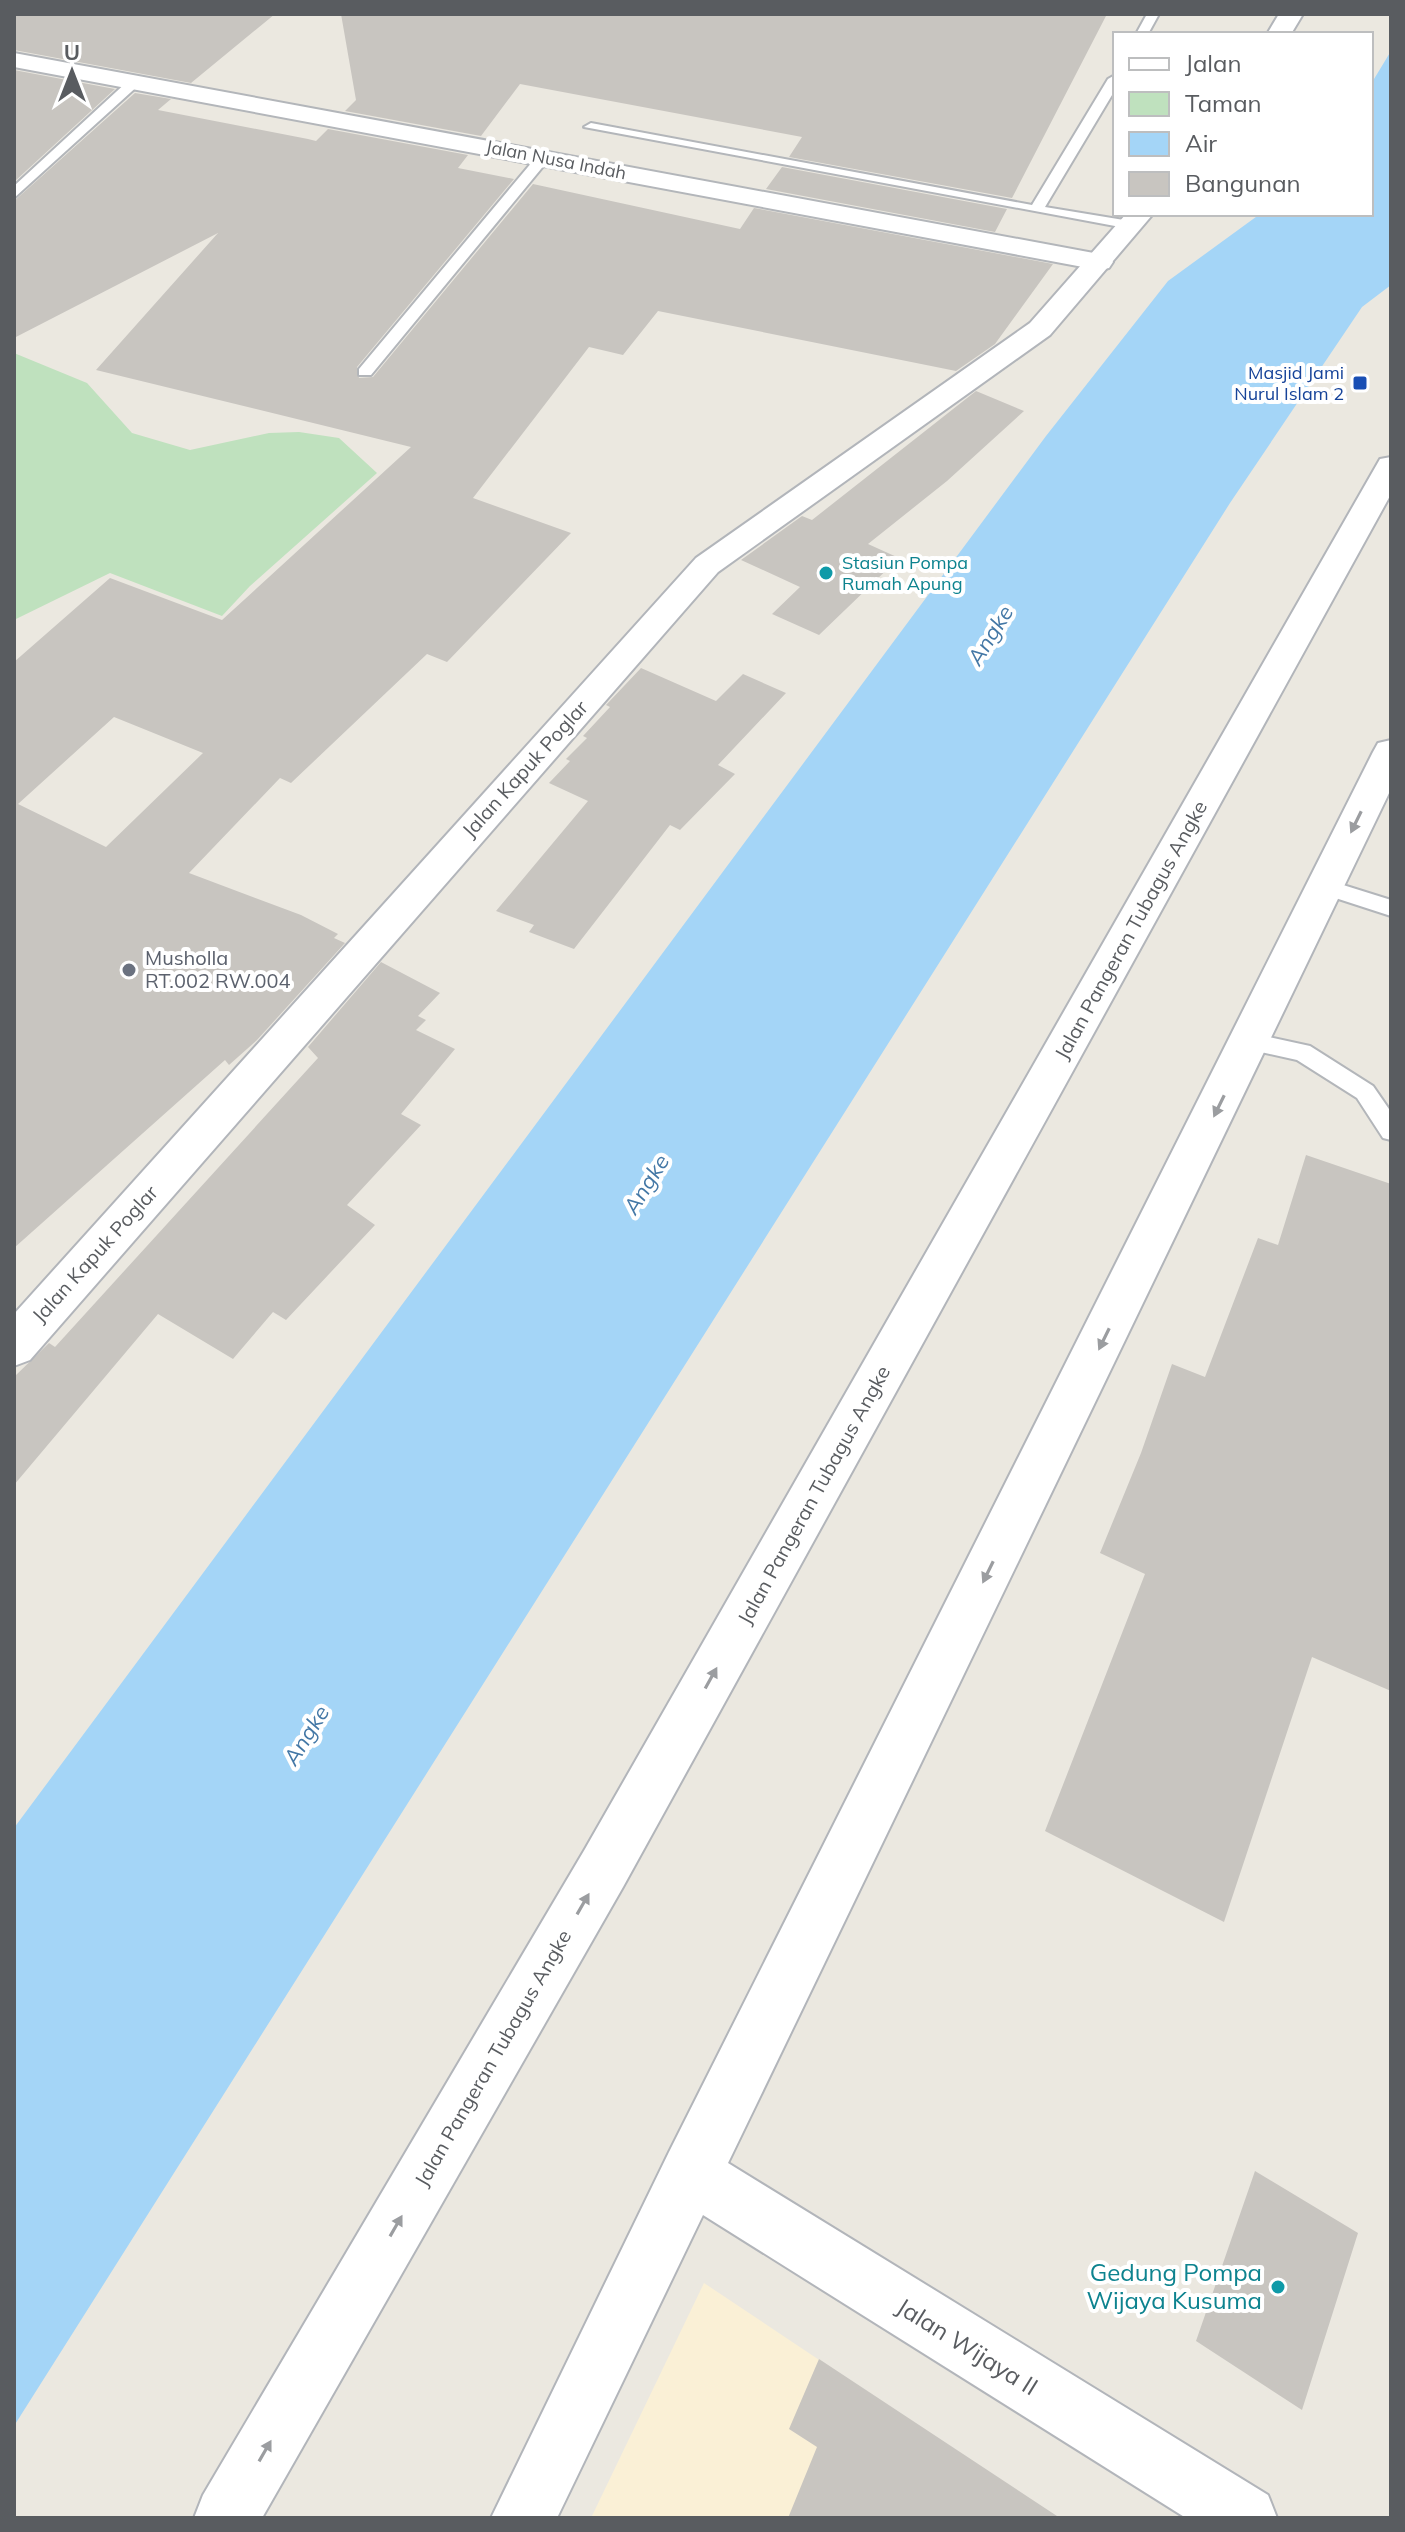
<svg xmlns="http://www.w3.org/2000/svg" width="1405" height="2532" font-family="Mulish,sans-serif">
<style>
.commercial{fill:#faf0d6}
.green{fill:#bfe1be}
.water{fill:#a4d5f7}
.building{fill:#c8c5c0;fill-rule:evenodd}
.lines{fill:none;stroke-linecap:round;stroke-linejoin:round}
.lane-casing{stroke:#b3b6ba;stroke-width:4}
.street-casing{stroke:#b3b6ba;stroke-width:4}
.secondary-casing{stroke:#b2b5ba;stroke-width:4}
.lane{fill:#fff;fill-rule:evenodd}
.street{fill:#fff;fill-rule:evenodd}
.secondary{fill:#fff;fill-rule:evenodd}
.oneway{fill:#9b9da0}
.transit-dot{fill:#1a4fb4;stroke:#fff;stroke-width:3}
.culture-dot{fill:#0f9aa8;stroke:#fff;stroke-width:3}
.worship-dot{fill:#6b7280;stroke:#fff;stroke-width:3}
.labels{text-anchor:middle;stroke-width:8;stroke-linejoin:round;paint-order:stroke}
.far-street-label{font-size:18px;fill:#595c60;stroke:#fff}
.far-transit-label{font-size:18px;fill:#164399;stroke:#fff;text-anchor:end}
.far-culture-label{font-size:18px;fill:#0d838f;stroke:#fff;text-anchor:start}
.street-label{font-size:20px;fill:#595c60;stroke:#fff}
.worship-label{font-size:20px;fill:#5b616d;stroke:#fff;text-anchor:start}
.water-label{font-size:22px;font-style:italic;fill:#4478a6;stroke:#fff}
.near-culture-label{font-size:24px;fill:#0d838f;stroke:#fff;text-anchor:end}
.near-street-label{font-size:24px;fill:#595c60;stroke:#fff}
</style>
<rect width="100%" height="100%" fill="#ebe8e0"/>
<path class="commercial" d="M704 2283 1056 2518H591Z"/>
<path class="green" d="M14 353 87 383 132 433 190 450 269 433 299 432 339 438 377 473 250 586 222 616 110 573 16 619Z"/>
<path class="water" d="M1391 51V285L1362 307 1230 503 14 2426V1828L1046 436 1168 281 1260 214H1371V84Z"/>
<path class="building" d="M14 14H275L191 83 14 50Z
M341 14H1107L1012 198 789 157 802 137 520 84 481 136 345 111 356 100Z
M14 70 115 89 14 182Z
M135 93 171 99 158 110 308 139 316 141 328 129 468 155 458 168 514 179 357 367 359 378 373 377 533 184 740 229 754 208 1053 264 995 344 956 371 658 311 623 355 589 347 473 498 571 533 447 662 427 654 291 783 280 778 189 873 301 915 338 934 334 938 345 943 257 1040 229 1065 225 1060 14 1248V662L110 578 222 620 411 447 96 370 218 233 14 338V201ZM114 717 203 753 106 847 18 804Z
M782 167 1007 209 995 232 766 189Z
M976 391 1024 411 947 481 868 544 899 558 819 635 772 614 800 587 741 560 802 516 812 520Z
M641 668 716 701 743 674 786 693 718 765 735 774 680 830 670 825 574 949 529 932 534 925 496 911 588 801 549 783 570 761 566 759 587 738 583 736 610 707 606 705Z
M381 962 440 993 418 1016 426 1020 416 1030 455 1049 401 1114 421 1125 347 1205 375 1225 286 1320 273 1312 233 1359 158 1314 14 1485V1377L49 1343 55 1347 318 1058 308 1047Z
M1306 1155 1391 1184V1691L1312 1657 1224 1922 1045 1831 1145 1574 1100 1553 1141 1453 1172 1364 1205 1377 1258 1238 1278 1245Z
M1255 2171 1358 2233 1302 2410 1196 2341Z
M819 2359 1060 2518H788L817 2447 789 2429Z"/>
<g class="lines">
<defs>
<path id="lane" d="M1147 14H1159L1148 34H1136Z
M1115 75V90L1045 207 1136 222 1138 225 1131 229 584 127 591 123 1032 205 1108 79Z
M129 80 141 83 14 198V186Z
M538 155 550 158 371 375H359V369Z
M1324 879 1391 900V916L1317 892 1314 887Z
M1251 1033 1310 1046 1373 1086 1391 1112V1140L1383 1138 1357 1098 1297 1060 1243 1048 1240 1042 1243 1036Z"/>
<path id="street" d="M14 53 1099 254 1109 256 1113 262 1109 268 1099 270 14 67Z"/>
<path id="secondary" d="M1279 14H1303L1291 34H1267Z
M1126 214H1153L1050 335 718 572 30 1360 14 1366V1314L696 558 1030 323Z
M1391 457V494L623 1887 262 2518H194L203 2495 585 1849 1376 466 1380 459Z
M1391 740V789L728 2163 1268 2495 1277 2518H1186L703 2215 557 2518H491L669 2152 1373 752 1378 743Z"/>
</defs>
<use href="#lane" class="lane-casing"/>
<use href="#street" class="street-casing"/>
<use href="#secondary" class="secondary-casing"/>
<use href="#lane" class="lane"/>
<use href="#street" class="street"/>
<use href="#secondary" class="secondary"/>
</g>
<defs><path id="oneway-solid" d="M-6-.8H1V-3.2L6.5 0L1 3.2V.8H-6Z" transform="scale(2)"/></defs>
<g class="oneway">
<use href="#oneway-solid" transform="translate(1356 822) rotate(116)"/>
<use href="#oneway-solid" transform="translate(1219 1106) rotate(116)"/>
<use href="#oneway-solid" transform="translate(1104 1339) rotate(116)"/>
<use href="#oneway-solid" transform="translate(988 1572) rotate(116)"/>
<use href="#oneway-solid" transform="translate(711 1678) rotate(-61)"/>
<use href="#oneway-solid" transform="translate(583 1904) rotate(-60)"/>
<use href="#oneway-solid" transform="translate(396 2226) rotate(-60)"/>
<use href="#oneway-solid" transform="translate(265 2451) rotate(-60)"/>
</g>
<rect class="transit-dot" x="1352" y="375" width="16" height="16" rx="4"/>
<g class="culture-dot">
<circle cx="826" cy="573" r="8"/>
<circle cx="1278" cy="2287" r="8"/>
</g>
<circle class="worship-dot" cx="129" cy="970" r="8"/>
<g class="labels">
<g class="far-street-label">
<text transform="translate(556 160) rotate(11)" y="6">Jalan Nusa Indah</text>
</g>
<g class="far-transit-label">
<text x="1344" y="379">Masjid Jami<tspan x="1344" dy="21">Nurul Islam 2</tspan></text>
</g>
<g class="far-culture-label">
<text x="842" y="569">Stasiun Pompa<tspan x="842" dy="21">Rumah Apung</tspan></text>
</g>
<g class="street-label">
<text transform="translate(525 769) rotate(-48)" y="7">Jalan Kapuk Poglar</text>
<text transform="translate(1131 930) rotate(-61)" y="7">Jalan Pangeran Tubagus Angke</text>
<text transform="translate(95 1254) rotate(-48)" y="7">Jalan Kapuk Poglar</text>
<text transform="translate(814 1495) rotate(-61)" y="7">Jalan Pangeran Tubagus Angke</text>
<text transform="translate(493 2058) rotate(-60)" y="7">Jalan Pangeran Tubagus Angke</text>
</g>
<g class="worship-label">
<text x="145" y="965">Musholla<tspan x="145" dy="23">RT.002 RW.004</tspan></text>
</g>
<g class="water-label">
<text transform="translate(990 635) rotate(-58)" y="8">Angke</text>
<text transform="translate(646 1184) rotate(-58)" y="8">Angke</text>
<text transform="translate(306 1735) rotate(-58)" y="8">Angke</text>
</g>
<g class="near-culture-label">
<text x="1262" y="2281">Gedung Pompa<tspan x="1262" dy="28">Wijaya Kusuma</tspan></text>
</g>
<g class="near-street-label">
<text transform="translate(967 2347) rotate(32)" y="8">Jalan Wijaya II</text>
</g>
</g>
<rect width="1405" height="2532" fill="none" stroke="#595c60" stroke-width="32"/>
<rect x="1113" y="32" width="260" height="184" fill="#ffffff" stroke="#bdbebf" stroke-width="2"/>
<rect x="1129" y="58" width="40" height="12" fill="#ffffff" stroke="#bdbebf" stroke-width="2"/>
<text x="1185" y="72" font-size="24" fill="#595c60">Jalan</text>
<rect x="1129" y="92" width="40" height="24" fill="#bfe1be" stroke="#bdbebf" stroke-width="2"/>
<text x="1185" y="112" font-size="24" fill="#595c60">Taman</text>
<rect x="1129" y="132" width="40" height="24" fill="#a4d5f7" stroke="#bdbebf" stroke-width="2"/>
<text x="1185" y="152" font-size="24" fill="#595c60">Air</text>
<rect x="1129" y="172" width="40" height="24" fill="#c8c5c0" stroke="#bdbebf" stroke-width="2"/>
<text x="1185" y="192" font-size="24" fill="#595c60">Bangunan</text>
<g transform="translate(72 72)" stroke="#ffffff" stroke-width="6" paint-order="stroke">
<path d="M0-6L14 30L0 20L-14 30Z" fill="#595c60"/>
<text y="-12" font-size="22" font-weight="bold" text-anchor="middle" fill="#595c60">U</text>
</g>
</svg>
